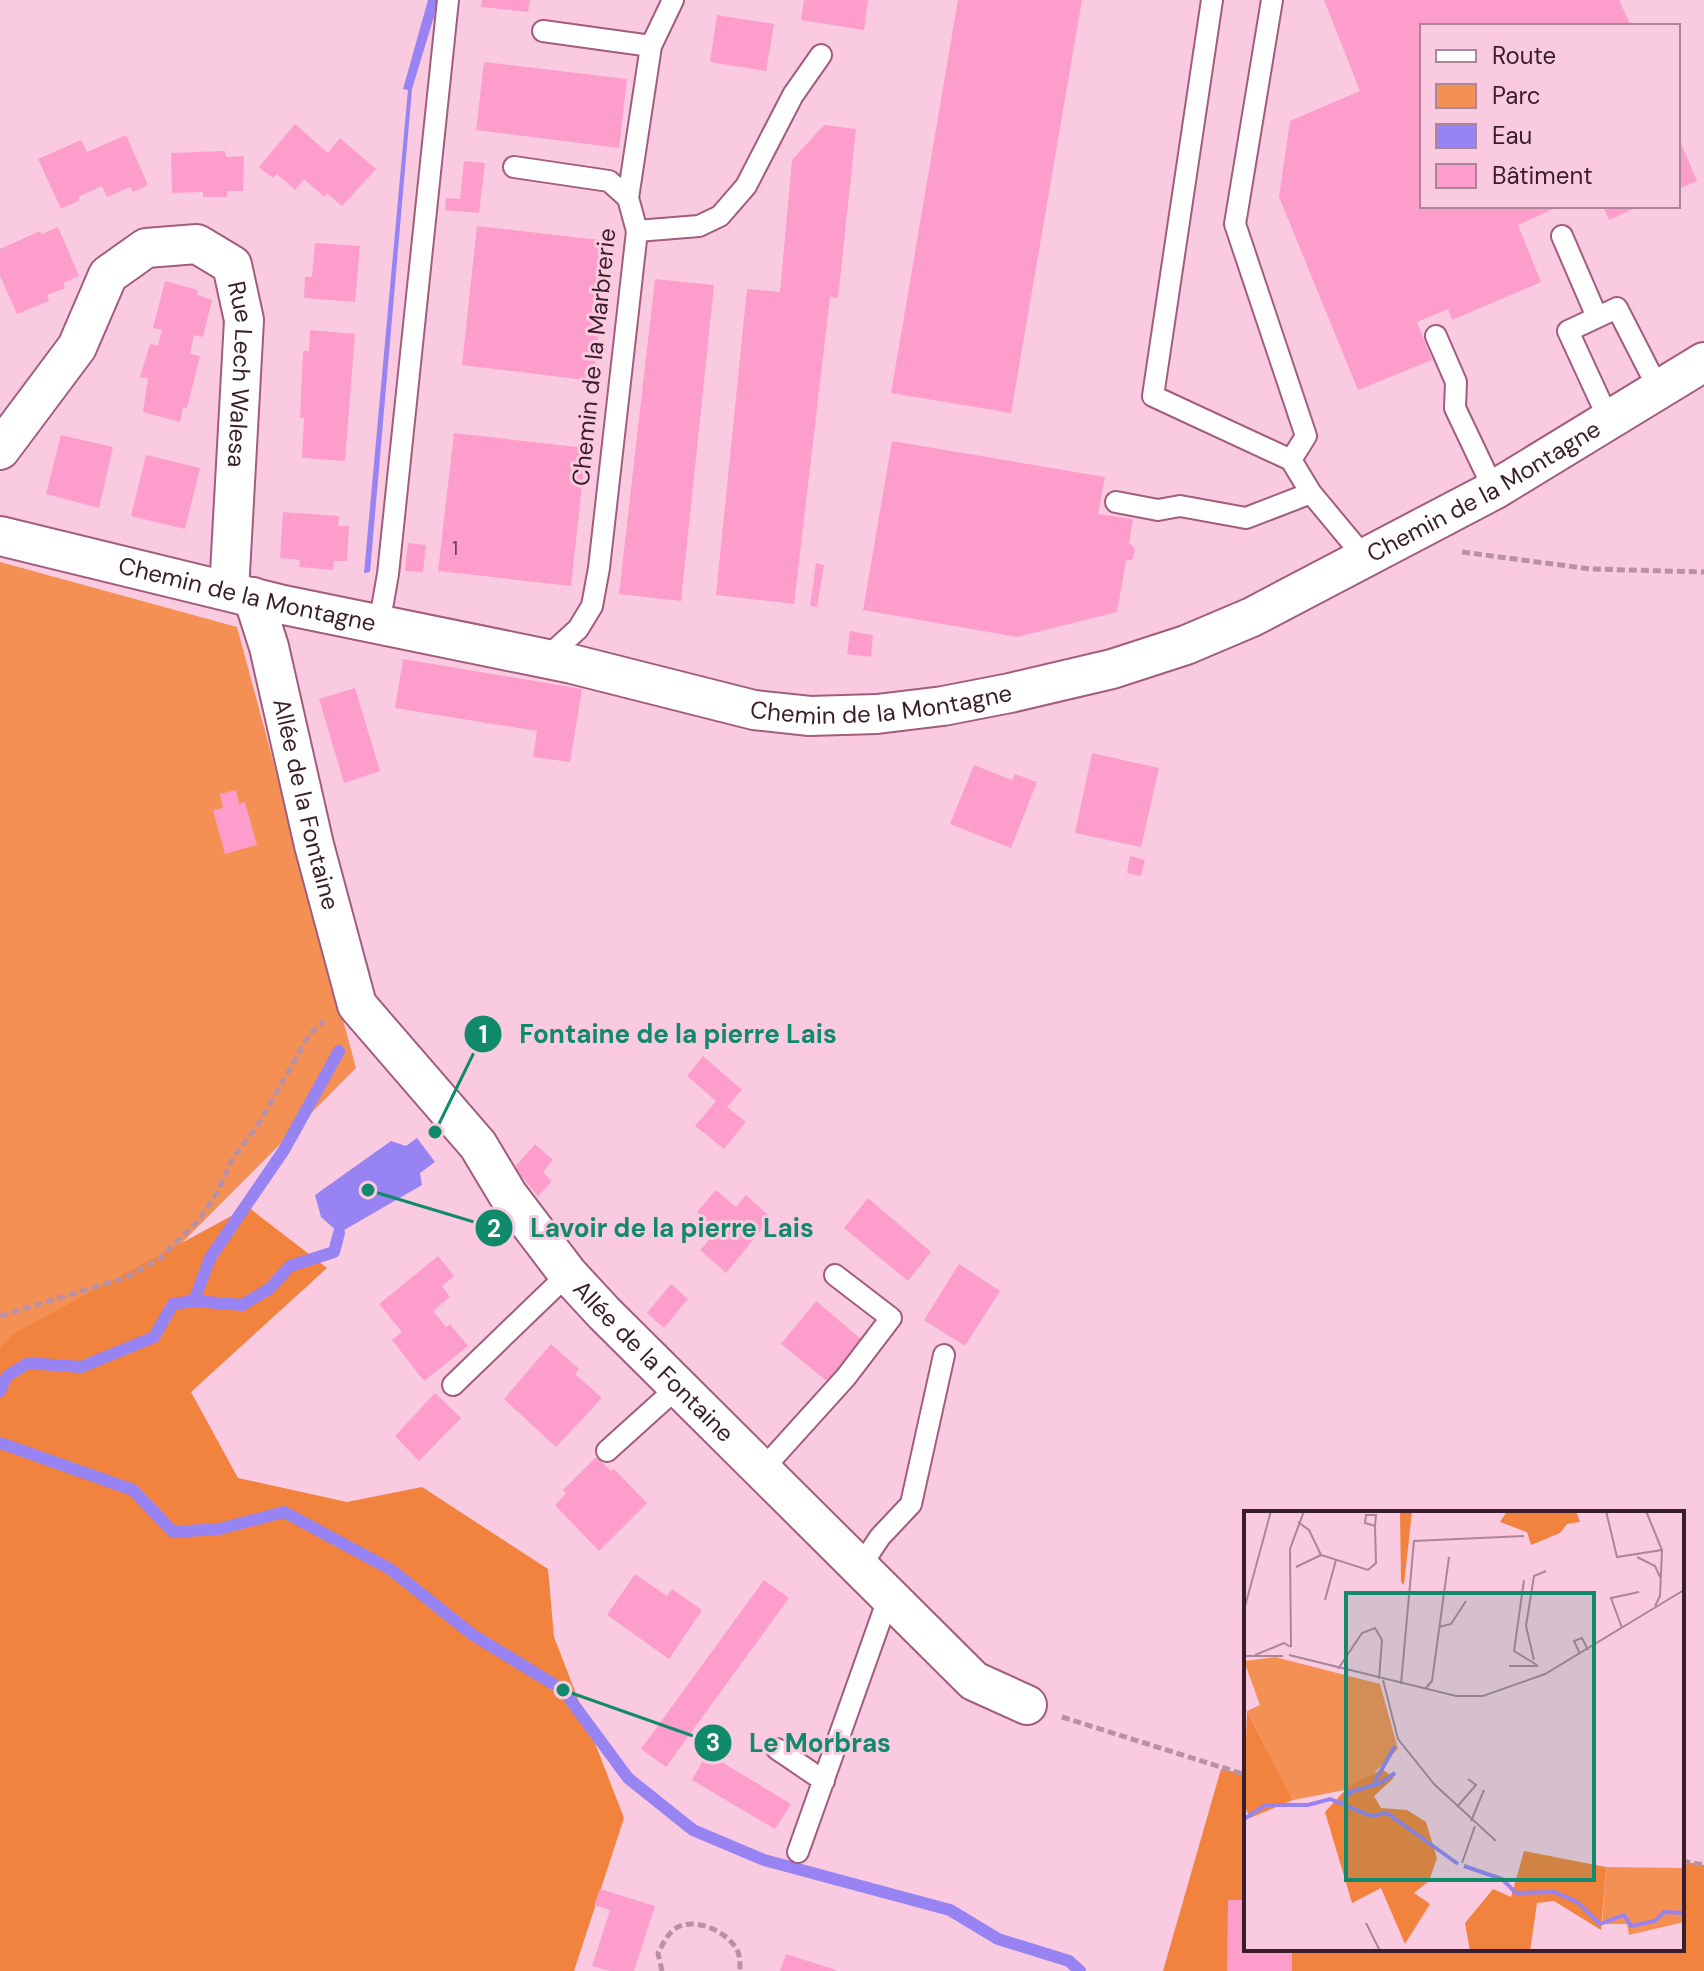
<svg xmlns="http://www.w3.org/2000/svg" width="1704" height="1971" font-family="'DM Sans',sans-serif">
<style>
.green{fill:#f59054}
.forest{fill:#f2833e}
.water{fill:#9783f1}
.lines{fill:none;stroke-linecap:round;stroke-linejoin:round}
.stream{stroke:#9783f1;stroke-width:12}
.building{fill:#fd9dcc}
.lane-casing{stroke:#a15c7e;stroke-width:24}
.street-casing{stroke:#a15c7e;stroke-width:42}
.path{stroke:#ba91a4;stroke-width:5;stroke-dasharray:8 4;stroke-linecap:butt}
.lane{stroke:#fff;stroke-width:20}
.street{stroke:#fff;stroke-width:38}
.labels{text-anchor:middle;stroke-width:6;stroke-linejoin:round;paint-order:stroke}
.number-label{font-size:20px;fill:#6b3d53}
.street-label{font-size:24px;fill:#3a1d2b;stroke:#facbe0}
.inset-river{fill:none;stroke:#9783f1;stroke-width:4}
.inset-road{fill:none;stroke:#ad8598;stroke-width:2}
.view{fill:#11896b;fill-opacity:0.15;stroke:#11896b;stroke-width:4}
.inset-edge{fill:none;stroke:#3a1d2b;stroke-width:4}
.leader{fill:none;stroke:#11896b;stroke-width:3}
.callout-dot{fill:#11896b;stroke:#facbe0;stroke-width:3}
.mark-label{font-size:24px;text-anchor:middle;font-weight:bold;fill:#fff}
.callout-label{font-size:26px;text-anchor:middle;font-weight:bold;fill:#11896b;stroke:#facbe0;stroke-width:6;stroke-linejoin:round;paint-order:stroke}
</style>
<rect width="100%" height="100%" fill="#facbe0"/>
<path class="green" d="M0 562 237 627 356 1068 95 1330 0 1350Z"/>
<path class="forest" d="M248 1207 327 1268 191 1392 238 1478 347 1502 422 1487 548 1569 554 1637 624 1818 574 1971H0V1348L13 1334Z
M1221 1769 1246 1774V1949H1682V1861L1704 1865V1971H1163Z"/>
<path class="water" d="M428 0H439L412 89 370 572 364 573 408 90 403 89Z
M417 1138 435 1162 420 1173 422 1185 339 1233 321 1217 315 1195 391 1141 406 1146Z"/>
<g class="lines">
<path class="stream" d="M194 1301 210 1258 284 1150 339 1051
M0 1391 7 1376 28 1363 81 1367 154 1337 173 1304 194 1301 242 1305 269 1289 290 1266 334 1252 339 1233
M0 1443 133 1490 173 1532 219 1529 284 1512 390 1569 473 1635 563 1690 628 1778 693 1830 764 1860 950 1910 998 1939 1069 1961 1080 1971"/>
</g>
<path class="building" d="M482 0H530L528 12 481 7Z
M804 0H868L864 30 801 20Z
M958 0H1082L1011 413 891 393Z
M1324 0H1619L1631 26H1422V206H1560L1518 225 1541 282 1452 320 1448 309 1417 322 1432 360 1358 390 1279 197 1290 121 1360 91Z
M717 15 774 24 766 71 710 62Z
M484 62 627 79 619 148 476 130Z
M295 124 328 153 340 138 376 169 342 206 327 193 324 197 304 179 295 190 277 174 273 178 259 167Z
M824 125 856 129 838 298 830 297 794 604 716 595 747 289 780 292 792 160Z
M126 135 148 185 133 192 130 187 107 197 102 186 78 197 80 200 61 209 38 159 81 140 87 152Z
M1678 136 1697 181 1678 189Z
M225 151 226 157 244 156 243 191H227V197H203V192L172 193 171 153Z
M464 161 485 163 479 213 445 210 446 198 460 199Z
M1603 206H1640L1609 220Z
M477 226 609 241 593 381 462 365Z
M58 227 79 276 63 283 65 288 47 295 49 301 17 314 0 276V249L40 231 42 234Z
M315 243 360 246 355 302 304 298 305 277H312Z
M655 279 714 285 681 601 619 594Z
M165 281 198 290 197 295 212 300 203 337 194 335 190 354 200 356 187 408 183 407 180 422 143 412 148 378 140 377 150 344 158 346 162 330 153 328Z
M310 330 355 334 345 461 302 458 304 418H300L303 351H309Z
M454 433 586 448 571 586 438 571Z
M61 435 113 447 99 508 46 494Z
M892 441 1105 477 1098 514 1133 519 1129 543 1135 548 1133 559 1126 561 1117 612 1017 637 863 610Z
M146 455 200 468 185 529 131 516Z
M283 512 339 516 338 526H349L347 561H334L333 570 299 567 300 560 280 558Z
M408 543 426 545 423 572 405 571Z
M816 563 824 565 817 607 810 606Z
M850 631 873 635 871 657 847 654Z
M403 659 582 689 570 762 533 757 537 731 395 708Z
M355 688 380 771 344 783 319 699Z
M1092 753 1159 768 1141 847 1075 833Z
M974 765 1012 780 1015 774 1037 782 1011 848 950 824Z
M236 790 239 804 245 802 257 845 225 854 213 810 223 808 220 794Z
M1130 856 1145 860 1141 876 1127 873Z
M703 1056 742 1090 727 1107 746 1122 724 1149 695 1126 716 1101 687 1076Z
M535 1144 553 1160 543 1172 552 1181 538 1196 514 1168Z
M716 1190 736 1207 746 1195 771 1218 726 1273 700 1250 717 1230 697 1212Z
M868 1198 931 1252 908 1281 844 1228Z
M438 1256 454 1276 442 1286 450 1297 433 1311 446 1327 450 1324 468 1346 424 1381 392 1340 402 1332 379 1304Z
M959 1264 1000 1291 965 1346 924 1320Z
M671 1284 688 1299 664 1328 647 1313Z
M816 1301 862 1340 828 1382 781 1344Z
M551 1344 579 1369 575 1374 602 1398 556 1447 504 1399Z
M435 1393 461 1418 419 1461 395 1436Z
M596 1457 611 1471 614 1469 647 1503 599 1551 555 1505 566 1493 563 1490Z
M635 1574 667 1596 672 1589 702 1610 669 1659 607 1615Z
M764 1580 789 1598 666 1767 641 1749Z
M707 1753 791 1804 775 1829 692 1780Z
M600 1889 655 1906 634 1971H610L592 1966 610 1910 594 1905Z
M1228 1900H1246V1949H1292V1971H1227Z
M786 1954 836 1970V1971H780Z"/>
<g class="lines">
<defs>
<path id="lane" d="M1212 0 1153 396 1291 460 1311 493
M1272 0 1235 224 1306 436 1291 460
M543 31 651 46
M514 167 609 181 628 198
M637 231 699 226 720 216 746 186 793 95 821 55
M1562 236 1597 317
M1436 336 1456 382 1455 408 1494 490
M1609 420 1568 331 1617 308 1659 390
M1116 502 1158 510 1180 506 1246 518 1311 493 1365 558
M379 625 388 574 448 0
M545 659 578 629 592 606 599 568 637 231 628 198 651 46 673 0
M453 1385 568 1274
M607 1451 679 1386
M762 1470 846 1377 891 1318 835 1275
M860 1567 880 1537 911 1504 944 1355
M777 1749 824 1781
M798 1852 889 1596"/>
<g id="street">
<path id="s1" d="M0 450 77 347 108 275 146 248 197 244 232 265 244 320 229 591"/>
<path id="s2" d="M0 536 279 604 572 664 754 710 810 716 877 714 943 706 1010 693 1112 669 1186 645 1252 617 1494 490 1704 362"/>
<path id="s3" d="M253 597 269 647 314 845 357 1005 478 1145 508 1195 568 1274 604 1313 974 1681 1027 1705"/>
</g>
</defs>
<use href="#lane" class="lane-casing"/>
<use href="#street" class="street-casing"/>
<path class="path" d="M1462 552 1591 569 1704 572
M0 1316 127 1277 159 1259 199 1220 217 1193 232 1160 258 1125 309 1035 324 1021
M1062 1717 1246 1775
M1682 1861 1704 1865
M662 1971 658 1953C662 1946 666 1937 672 1931 691 1914 729 1931 738 1952 740 1957 740 1965 740 1971"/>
<use href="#lane" class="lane"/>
<use href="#street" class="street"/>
</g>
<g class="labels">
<g class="number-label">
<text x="455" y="555">1</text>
</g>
<g class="street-label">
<text transform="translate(594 357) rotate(-84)" y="8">Chemin de la Marbrerie</text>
<text dy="8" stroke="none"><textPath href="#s1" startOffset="456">Rue Lech Walesa</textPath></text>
<text dy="8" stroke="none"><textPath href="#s2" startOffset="1550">Chemin de la Montagne</textPath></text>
<text dy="8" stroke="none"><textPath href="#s2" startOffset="254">Chemin de la Montagne</textPath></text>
<text dy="8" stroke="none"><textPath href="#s2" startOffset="902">Chemin de la Montagne</textPath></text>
<text dy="8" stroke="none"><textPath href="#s3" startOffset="214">Allée de la Fontaine</textPath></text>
<text dy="8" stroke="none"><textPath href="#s3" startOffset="886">Allée de la Fontaine</textPath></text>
</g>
</g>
<g transform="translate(1244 1511)">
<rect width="440" height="440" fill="#facbe0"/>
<path d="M31 146 136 173 154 238 116 276 49 289 3 200 16 194 0 150ZM362 356 440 357V411L385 424 383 413H358Z" fill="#f59054"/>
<path d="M156 0H168L160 74 157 71ZM263 0H332L336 11 323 13 316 22 287 34 283 21 256 11ZM3 200 49 289 6 307 0 294ZM138 258 150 267 130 285 137 297 163 299 182 311 193 347 185 370 170 382 186 393 161 433 137 377 108 392 81 301 104 276ZM280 340 362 356 357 419 310 390 293 392 286 440H226L221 412 249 378 267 386Z" fill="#f2833e"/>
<path class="inset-river" d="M130 272 151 235M99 291 106 281 137 272 151 262M0 308 22 294H64L86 288 127 305 143 302 214 353M220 355 258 368 272 382 310 381 333 391 356 413 380 404 387 415 411 410 420 401 440 402"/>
<path class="inset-road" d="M362 0 373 46 418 39M402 0 418 39 416 85 411 95M122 4H132L131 15 121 12ZM54 11 65 19 77 44 124 59 132 52 131 15M393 46 411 55 417 68M52 56 77 44M280 69 270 140 293 154M81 89 92 49M0 99 27 0M195 116 207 113 222 90M378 117 367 87 395 81M47 136 46 38 60 0M336 143 330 130 338 127 344 139M11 144 40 132 47 136M45 144 212 185H239L301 163 440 79M0 145H39M290 149 282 115 290 65 302 60M265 155H294M94 158 118 122 131 117 138 129 135 168M139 169 154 228 190 273 252 330M157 173 170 30 280 25M181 178 188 170 205 46M213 296 232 274 224 268M227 310 240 279M218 352 231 315M122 412 136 440"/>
<path class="view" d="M102 82H350V369H102Z"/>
<rect width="440" height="440" class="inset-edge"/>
</g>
<path class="leader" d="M435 1132L483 1034M368 1190L494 1228M563 1690L713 1743"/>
<g class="callout-dot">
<circle cx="435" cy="1132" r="8"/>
<circle cx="368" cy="1190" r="8"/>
<circle cx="563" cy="1690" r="8"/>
<circle cx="483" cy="1034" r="20"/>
<circle cx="494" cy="1228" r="20"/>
<circle cx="713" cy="1743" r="20"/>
</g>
<g class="mark-label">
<text x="483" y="1043">1</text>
<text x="494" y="1237">2</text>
<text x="713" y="1751">3</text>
</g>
<g class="callout-label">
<text x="678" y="1043">Fontaine de la pierre Lais</text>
<text x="672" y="1237">Lavoir de la pierre Lais</text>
<text x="820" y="1752">Le Morbras</text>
</g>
<rect x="1420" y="24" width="260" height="184" fill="#facbe0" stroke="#ad8598" stroke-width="2"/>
<rect x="1436" y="50" width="40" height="12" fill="#ffffff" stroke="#ad8598" stroke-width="2"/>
<text x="1492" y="64" font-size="24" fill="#3a1d2b">Route</text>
<rect x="1436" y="84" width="40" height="24" fill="#f59054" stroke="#ad8598" stroke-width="2"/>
<text x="1492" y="104" font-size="24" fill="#3a1d2b">Parc</text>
<rect x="1436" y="124" width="40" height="24" fill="#9783f1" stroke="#ad8598" stroke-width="2"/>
<text x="1492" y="144" font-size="24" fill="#3a1d2b">Eau</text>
<rect x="1436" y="164" width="40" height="24" fill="#fd9dcc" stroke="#ad8598" stroke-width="2"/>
<text x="1492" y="184" font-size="24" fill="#3a1d2b">Bâtiment</text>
</svg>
